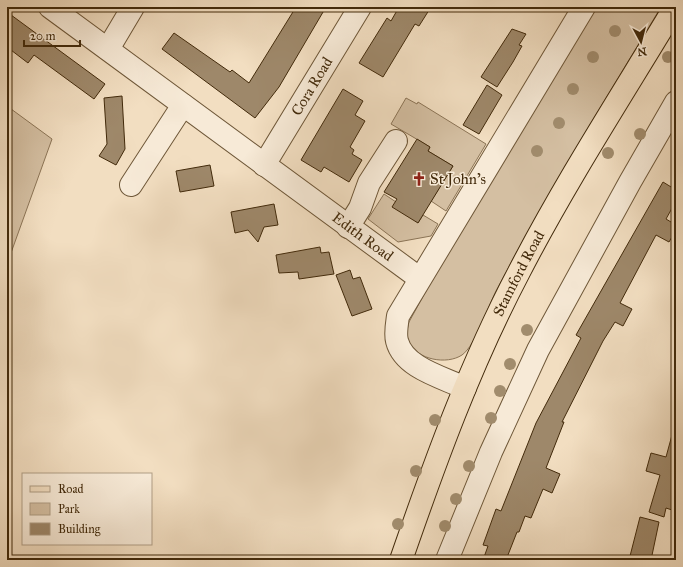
<svg xmlns="http://www.w3.org/2000/svg" width="683" height="567" font-family="'IM FELL Great Primer',serif">
<style>
.green{fill:#d4bfa2;stroke:#8b7456}
.building{fill:#9e886a;stroke:#422a0b}
.lines{fill:none;stroke-linecap:round;stroke-linejoin:round}
.minor-casing{stroke:#6e5738;stroke-width:24}
.major-casing{stroke:#422a0b;stroke-width:24}
.minor{stroke:#f7ead7;stroke-width:22}
.major{stroke:#f2dec1;stroke-width:22}
.tree{fill:#a18c6d}
.labels{text-anchor:middle;stroke-width:3;stroke-linejoin:round;paint-order:stroke}
.street-label{font-size:15px;fill:#422a0b;stroke:#f7ead7}
.poi-label{font-size:15px;fill:#422a0b;stroke:#f7ead7;text-anchor:start}
</style>
<rect width="100%" height="100%" fill="#f2dec1"/>
<filter id="stains"><feTurbulence type="fractalNoise" baseFrequency=".005" numOctaves="4"/><feColorMatrix values="0 0 0 0 .2 0 0 0 0 .09 0 0 0 0 .02 0 0 0 .5 -.17"/></filter>
<radialGradient id="worn" r=".72"><stop offset=".6" stop-color="#630" stop-opacity="0"/><stop offset="1" stop-color="#630" stop-opacity=".3"/></radialGradient>
<path class="green" d="M595 7H661C605 100 548 192 497 289 488 306 476 345 462 355 447 365 417 360 409 342 406 335 407 329 409 322L449 249Z
M406 98 417 104 418 102 486 144 446 211 431 201 453 166 428 151 430 147 391 124Z
M7 106 52 139 7 264Z
M384 194 396 202 418 223 423 215 438 224 431 236 398 242 368 219Z"/>
<path class="building" d="M296 7H326L279 87 255 118 162 49 174 33 230 72 232 70 249 83Z
M399 7H431L419 26 415 24 383 77 359 63 387 18 391 21Z
M7 12 105 84 94 99 34 55 28 63 7 47Z
M512 29 526 34 519 45 522 46 513 62 497 87 481 77Z
M487 85 502 95 479 134 463 125Z
M343 89 363 101 355 115 365 121 350 147 354 150 352 154 362 160 349 182 324 167 321 172 301 160Z
M122 96 125 149 116 165 99 156 107 144 104 98Z
M417 139 430 147 428 151 453 166 418 223 392 207 397 199 384 192Z
M210 165 214 186 180 192 176 171Z
M663 182 676 190V201L666 219 676 225V230L669 242 656 235 620 303 632 309 623 326 615 322 603 341 562 422H564L546 468 560 474 552 493 543 489 531 518 525 516 519 532H517L506 560H483L488 546 483 545 496 509 501 511 536 423 581 338 576 335Z
M274 204 278 225 264 227 258 242 248 230 235 233 231 212Z
M320 247 321 253 329 252 334 274 299 279 298 272 279 273 276 255Z
M350 270 353 279 360 277 372 309 352 316 336 275Z
M672 435 676 436V497L672 510 666 508 664 517 649 512 660 475 646 471 651 453 666 457Z
M640 517 659 522 651 560H629Z"/>
<g class="lines">
<defs>
<g id="minor">
<path id="s1" d="M50 7 419 278"/>
<path d="M108 49 133 7"/>
<path id="s2" d="M264 165 360 7"/>
<path d="M131 185 183 105"/>
<path d="M348 227 360 208 369 183 396 141"/>
<path d="M465 388C442 377 404 368 397 341 395 334 397 323 398 316L584 7"/>
<path d="M447 560 491 452 538 350 630 182 676 102"/>
</g>
<g id="major">
<path id="s3" d="M401 560C435 462 470 365 519 272 566 181 622 95 675 7"/>
</g>
</defs>
<use href="#minor" class="minor-casing"/>
<use href="#major" class="major-casing"/>
<use href="#minor" class="minor"/>
<use href="#major" class="major"/>
</g>
<g class="tree">
<circle cx="615" cy="31" r="6"/>
<circle cx="593" cy="57" r="6"/>
<circle cx="668" cy="57" r="6"/>
<circle cx="573" cy="89" r="6"/>
<circle cx="559" cy="123" r="6"/>
<circle cx="640" cy="134" r="6"/>
<circle cx="537" cy="151" r="6"/>
<circle cx="608" cy="153" r="6"/>
<circle cx="527" cy="330" r="6"/>
<circle cx="510" cy="364" r="6"/>
<circle cx="500" cy="391" r="6"/>
<circle cx="491" cy="418" r="6"/>
<circle cx="435" cy="420" r="6"/>
<circle cx="469" cy="466" r="6"/>
<circle cx="416" cy="471" r="6"/>
<circle cx="456" cy="499" r="6"/>
<circle cx="398" cy="524" r="6"/>
<circle cx="445" cy="526" r="6"/>
</g>
<defs>
<symbol id="church-bare" viewBox="-9 -9 18 18"><path d="M-1.2-6h2.4v3.5h3.3v2.4h-3.3V6h-2.4V-.1h-3.3v-2.4h3.3Z" fill="#8f2418" stroke="#f7ead7" stroke-width="2.5" paint-order="stroke"/></symbol>
</defs>
<g fill-rule="evenodd">
<use href="#church-bare" x="409" y="169" width="20" height="20"/>
</g>
<g class="labels">
<g class="street-label">
<text dy="5" stroke="none"><textPath href="#s2" startOffset="92">Cora Road</textPath></text>
<text dy="5" stroke="none"><textPath href="#s1" startOffset="388">Edith Road</textPath></text>
<text dy="5" stroke="none"><textPath href="#s3" startOffset="310">Stamford Road</textPath></text>
</g>
<g class="poi-label">
<text x="430" y="184">St John's</text>
</g>
</g>
<rect width="683" height="567" fill="none" stroke="#f2dec1" stroke-width="24"/>
<rect x="8" y="8" width="667" height="551" fill="none" stroke="#422a0b" stroke-width="2"/>
<rect x="12" y="12" width="659" height="543" fill="none" stroke="#422a0b"/>
<rect x="22" y="473" width="130" height="72" fill="#f7ead7" stroke="#af9d85"/>
<rect x="30" y="486" width="20" height="6" fill="#f2dec1" stroke="#af9d85"/>
<text x="58" y="493" font-size="12" fill="#422a0b">Road</text>
<rect x="30" y="503" width="20" height="12" fill="#d4bfa2" stroke="#af9d85"/>
<text x="58" y="513" font-size="12" fill="#422a0b">Park</text>
<rect x="30" y="523" width="20" height="12" fill="#9e886a" stroke="#af9d85"/>
<text x="58" y="533" font-size="12" fill="#422a0b">Building</text>
<g transform="translate(641 42) rotate(173)" stroke="#f7ead7" stroke-width="3" paint-order="stroke">
<path d="M0-3L7 15L0 10L-7 15Z" fill="#422a0b"/>
<text y="-6" font-size="11" font-weight="bold" text-anchor="middle" fill="#422a0b">N</text>
</g>
<path d="M24 40v6h56v-6" fill="none" stroke="#422a0b" stroke-width="2"/>
<text x="30" y="40" font-size="12" fill="#422a0b" stroke="#f7ead7" stroke-width="3" paint-order="stroke">20 m</text>
<rect width="100%" height="100%" filter="url(#stains)"/>
<rect width="100%" height="100%" fill="url(#worn)"/>
</svg>
